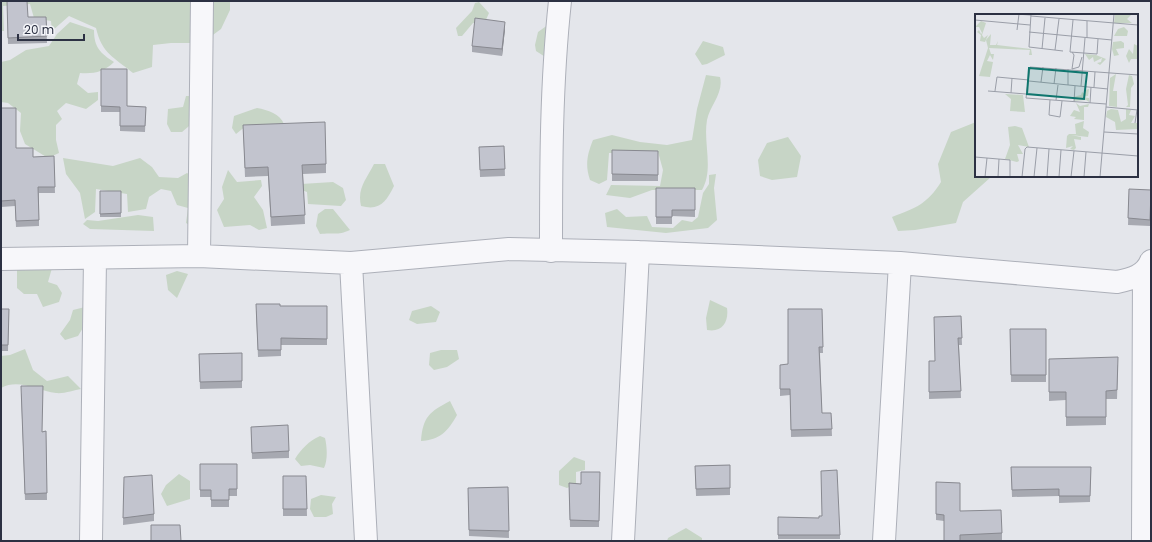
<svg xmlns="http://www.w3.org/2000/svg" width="1152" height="542" font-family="Poppins,sans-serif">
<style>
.green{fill:#c7d5c6}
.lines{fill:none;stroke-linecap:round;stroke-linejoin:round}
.minor-casing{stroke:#adb0b9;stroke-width:24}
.minor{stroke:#f7f7fa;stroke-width:22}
.wall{fill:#a7a9b1}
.shaded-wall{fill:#888990}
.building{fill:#c2c4ce;stroke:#888990}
.inset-road{fill:none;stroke:#9a9ea8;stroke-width:1}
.view{fill:#0f766e;fill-opacity:0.15;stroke:#0f766e;stroke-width:2}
.inset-edge{fill:none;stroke:#2c3143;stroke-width:2}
</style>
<rect width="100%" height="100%" fill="#e4e6eb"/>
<path class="green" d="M1 1H230V10L221 29 202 43H171L153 45 152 67 133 73C114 57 102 54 96 28L69 16 52 31 51 21 34 18 30 4 3 6 4 31H1Z
M479 2 489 13 485 22 473 23 462 36H458L456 28 472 11 475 3Z
M70 22 94 30C94 47 100 53 114 62 104 72 94 74 80 73L77 84 88 93 98 92V100L86 109 66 103 57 111 62 119 56 125V140L59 153 48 158 25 144 20 131 21 113 8 103 1 102V62L10 60 26 50 49 46 57 34Z
M552 22 550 60 536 51 535 45 538 32Z
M703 41 723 47 725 55 707 64 702 65 695 54Z
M706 75 720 77C724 93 710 105 707 120 703 143 714 169 702 190H652L630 198 606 195 611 185 660 186 663 170 658 152 609 153 607 180 599 184 590 180C585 165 587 155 593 140L612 135 640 142 667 145 692 140 697 109Z
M186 96H200L195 121 182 132H171L167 124 168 109 183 107Z
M257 108C268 110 280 114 284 124L246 126 236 134 232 128 234 116Z
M976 122V176L991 177 963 202 956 223 915 230 898 231 892 217C916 208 927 204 941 182L938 164 951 132Z
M788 137 801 156 797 177 772 180 760 176 758 160 767 143Z
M63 158 113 166 140 158 152 167 159 177 178 178 187 173 200 181 191 226 186 223 188 208 177 205 171 191 161 189 149 197 146 209 128 212 127 194 96 189 95 212 85 219 80 193 66 174Z
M374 164H385L394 186C386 202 380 211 361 206 357 188 366 180 374 164Z
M228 170 237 182 261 180 262 186 254 197 263 210 267 228 259 230 250 225 224 227 217 210 224 199 222 187Z
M716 174 714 188 717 220 708 228 666 233 607 227 605 213 617 209 626 217 647 216 652 227 673 228 682 220 692 222 698 217 703 193 709 184V175Z
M333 182 343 188 346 200 341 206 308 204 307 192 299 189 301 184Z
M325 209H333L350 230C337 236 333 232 320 234L316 226 318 214Z
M138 215 153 217 154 231 90 229 83 224 87 220 98 221Z
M52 268 48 282 57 285 62 293 59 302 43 307 37 294H24L17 288V269Z
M177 271 188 274 177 298 168 290 166 275Z
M710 300 727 308C729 322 722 333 707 330L706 318Z
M431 306 440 312 436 322 417 324 409 320 412 311Z
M85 307 89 318 78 336 65 340 60 334 70 320 73 310Z
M25 349 33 370 47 381 68 376 81 389C74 390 64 394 56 393 38 391 19 378 1 388V356L10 355Z
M441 350H457L459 359 447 367 434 370 429 365 430 353Z
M450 401 457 415C448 431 440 440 421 441 423 417 429 412 450 401Z
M320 436 325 438C327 446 328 460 324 468L310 465 301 466 295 459C301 449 309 441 320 436Z
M574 457 585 461V470L576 472V484L567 488 559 485V471Z
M179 474 190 481V499L167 506 161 494 166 485Z
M321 495 336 497 332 504 333 514 326 517H314L310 509 311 499Z
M686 528 702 538V541H667L668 538Z"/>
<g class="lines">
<defs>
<path id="minor" d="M551 251C551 168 551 84 560 1
M199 256 202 1
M1 259 199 256 351 263 509 249 638 252 900 263 1117 282C1131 279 1145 276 1151 261
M351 263 366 541
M91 541 95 259
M623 541 638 252
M884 541 900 263
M1143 541 1144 272"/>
</defs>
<use href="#minor" class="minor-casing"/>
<use href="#minor" class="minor"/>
</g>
<path class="wall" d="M7 1 28 17H46L47 43 8 44Z
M505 29 502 56 472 52V46Z
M101 69 127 106 146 107 145 132 120 131V112H101Z
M1 108 16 148 33 157 54 156 55 193H39V226L16 227 15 206 1 207Z
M243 125 326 164V173L303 174 305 224 271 226 268 176 245 177Z
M504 146 505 176 480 177 479 147Z
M612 150 658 151V181H612Z
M656 188H695V217L672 216V224H656Z
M1129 189 1151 197 1150 226 1128 225Z
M100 191H121V217H100Z
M280 306H327V345H281V356L258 357 256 311Z
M1 309H9L8 351H1Z
M822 309 823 353H820L822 413H831L832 436 791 437 790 395 780 396V371L788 364Z
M961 316 962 345H959L961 398 929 399V361H935Z
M1010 329H1046V382H1011Z
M242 353V388L200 389 199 354Z
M1049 359 1118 365 1117 399H1106V425L1066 426V400L1049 401Z
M21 393 42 432 46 431 47 500H25Z
M251 427 289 451V458L252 459Z
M200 464H237V496H229V507H211V497H200Z
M730 465V495L696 496 695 466Z
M1011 467H1091L1090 502 1059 503V496L1012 497Z
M283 476H306L307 516H283Z
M124 477 154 514V521L123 525Z
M600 479 599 527H570L569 483 581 484Z
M936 482 960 511 1002 533V540L981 541H944V521L936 520Z
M508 487 509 538 469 536 468 488Z
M778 517 840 535V539H778Z"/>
<path class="shaded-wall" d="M505 22V29L502 56V49Z"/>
<path class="building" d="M7 1H27L28 17H46L47 36 8 38Z
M475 18 505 22 502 49 472 46Z
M101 69H127V106L146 107 145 126H120V107L101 106Z
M1 108H16V148H33V157L54 156 55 187H38L39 220 16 221 15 200 1 201Z
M325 122 326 164 302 165 305 215 271 217 268 167 245 168 243 125Z
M504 146 505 169 480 170 479 147Z
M612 150 658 151V175L612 174Z
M656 188H695V210H672V217H656Z
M1129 189 1151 190 1150 220 1128 218Z
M100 191H121V213L100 214Z
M256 304H280V306H327V339L281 338V350H258Z
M1 309H9L8 345H1Z
M788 309H822L823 347H819L822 413H831L832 429 791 430 790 389H780V365L788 364Z
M961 316 962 338H958L961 391 929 392V361H935L934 317Z
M1010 329H1046V375H1011Z
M242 353V381L200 382 199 354Z
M1118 357 1117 390 1106 391V417H1066V392H1049V359Z
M21 386H43L42 432 46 431 47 493 25 494Z
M288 425 289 451 252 453 251 427Z
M200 464H237V489H229V500H211V490H200Z
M730 465V488L696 489 695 466Z
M1011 467H1091L1090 496H1059V489L1012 490Z
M837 470 840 535H778V517L819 518V516H822L821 471Z
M581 472H600L599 521 570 520 569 483 581 484Z
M152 475 154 514 123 518 124 477Z
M283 476H306L307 509H283Z
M936 482 960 483V511L1001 510 1002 533 960 535V541H944V515L936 514Z
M508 487 509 531 469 530 468 488Z
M151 525H180L181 541H151Z"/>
<g transform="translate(975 14)">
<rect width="163" height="163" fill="#e4e6eb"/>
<path d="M140 0H157L152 5 157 9H139ZM6 7 11 9 7 21 9 24 13 21 10 28 5 27 6 21 2 18 4 16 6 20 7 19 4 13H0ZM149 13 153 17 152 22H139L143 15ZM16 20 15 31H21L23 27 22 31 56 35 57 41H54L55 36 14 34 16 40H19L18 46 15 41 12 47 18 48 15 63 4 62 13 34 11 26ZM146 27 149 29V34L141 35 144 41 139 42 137 35 138 28ZM159 30 163 32V45H156L154 49 151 42 154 35 158 40ZM110 40 121 41 131 45 125 51 122 49 126 48 127 44 119 48 118 43 114 46ZM141 60 138 77H142V93L134 92 135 64ZM154 61 157 62 159 70 156 74 155 93H151L153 91 151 75ZM114 75 113 82 107 83 114 84V88L111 86 99 87 98 83 106 81 107 78 110 80V76ZM30 80 48 81 50 98 35 97 36 85ZM101 89 105 92 114 90 113 93H109V106L99 105 101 103 95 102 99 96 105 98ZM136 95 143 96 146 108 151 105V95L156 96 154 101 160 102 156 109H163V115L141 116 140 108 131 103 132 97ZM109 107 108 114 114 118 113 123 96 121 106 123V126L99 125 101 134 99 136 95 135 98 132 91 134 92 122 94 120H101L100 110ZM40 112 47 114 54 133 43 131 48 140H42L44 147 42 148 30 145 35 131 33 113Z" fill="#c7d5c6"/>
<path class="inset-road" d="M40 0 56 1M56 0 54 33 88 37M56 2 163 11M0 6 55 11M98 6 95 38 122 40 123 25M42 16 44 0M54 18 137 26M112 24V7M67 35 70 4M80 36 84 5M97 38 99 41 97 55 104 53 107 43M54 67 133 75M66 68 68 53M79 70 81 54M93 71V55M106 72 110 24M119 73 120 58M13 77 51 80M20 77 22 63 54 66M36 79 37 64M75 86 74 101 85 103 87 87M81 86 83 71M99 88 100 72M115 89 116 73M131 90 51 84 55 53 163 61M131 93 163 96M160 109 162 96M129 118 163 120M0 143 35 146V163M10 163 12 144M23 163 24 145M47 163 50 135 52 133 163 142M59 163 62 134M72 163 74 135M84 163 86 136M96 163 99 137M109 163 111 138M125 163 139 0"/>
<path class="view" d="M54 54 112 59 109 85 52 80Z"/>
<rect width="163" height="163" class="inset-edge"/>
</g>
<rect width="1152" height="542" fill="none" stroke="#2c3143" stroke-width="4"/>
<path d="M18 34v6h66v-6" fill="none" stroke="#2c3143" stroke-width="2"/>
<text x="24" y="34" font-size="12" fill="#2c3143" stroke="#f4f5f9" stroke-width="3" paint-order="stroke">20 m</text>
</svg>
